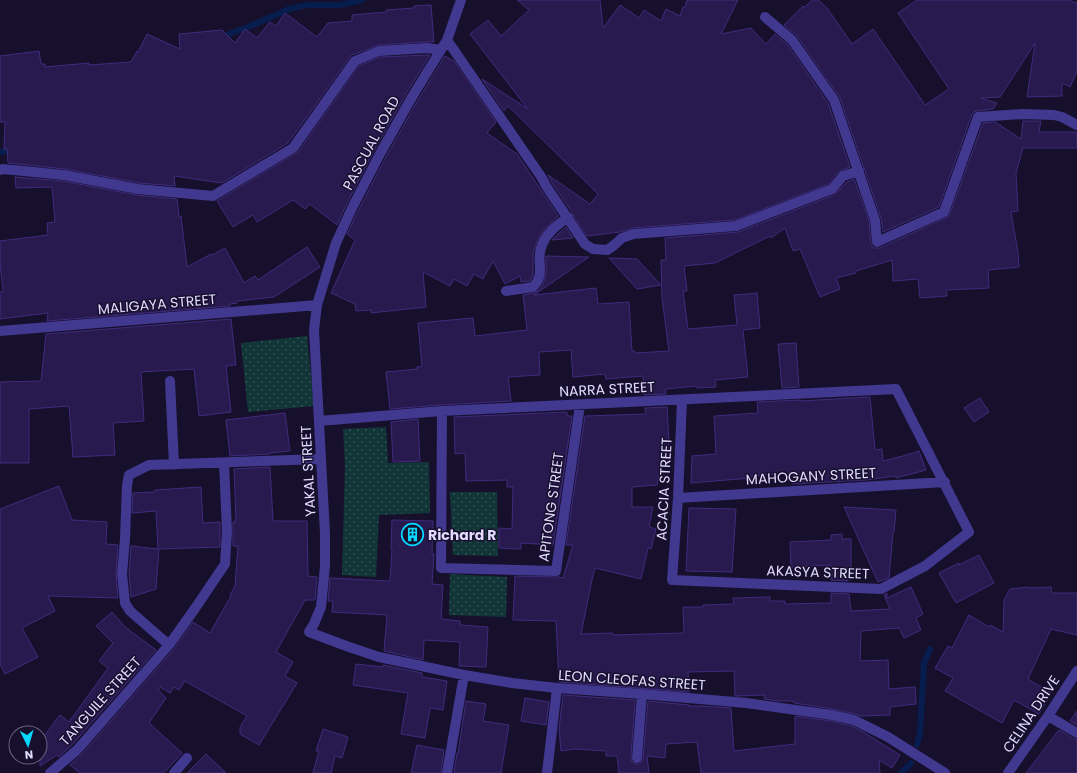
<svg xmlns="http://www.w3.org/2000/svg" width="1077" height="773" font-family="Poppins,sans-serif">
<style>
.grass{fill:url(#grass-dots)}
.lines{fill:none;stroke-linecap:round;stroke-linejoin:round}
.stream{stroke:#071d4e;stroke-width:6}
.building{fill:#281a4f;stroke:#402b7c}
.minor{stroke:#41388f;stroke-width:10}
.labels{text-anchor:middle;stroke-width:3;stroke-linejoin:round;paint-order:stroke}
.street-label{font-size:14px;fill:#e2dbff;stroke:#16102d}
.poi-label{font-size:14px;font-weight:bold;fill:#e2dbff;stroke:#16102d;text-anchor:start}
</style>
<defs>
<pattern id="grass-dots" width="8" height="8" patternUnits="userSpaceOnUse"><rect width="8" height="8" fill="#123637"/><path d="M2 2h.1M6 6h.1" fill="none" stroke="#345255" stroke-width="1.8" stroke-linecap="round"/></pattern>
</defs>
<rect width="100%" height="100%" fill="#16102d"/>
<path class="grass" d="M307 336 314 406 248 412 241 343Z
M386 427 388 463 429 462 430 513 379 515 376 577 342 575 345 465 343 429Z
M450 492H497L498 556 453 555Z
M450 574 507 577 506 617 449 615Z"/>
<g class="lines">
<path class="stream" d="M222 40 229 34 248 27 289 9 307 5H340L362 0
M0 152 14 150
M917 745 920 733 924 663 930 649
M901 773 911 763"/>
</g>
<path class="building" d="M517 0H600L603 28 620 5 639 18 644 10 661 21 666 9 680 16 683 7H685L687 0H738L721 34 751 28 766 44 775 34 787 44 828 103 850 167 838 172 828 184 735 220 632 228 620 232 587 236 574 217 573 213 571 211 552 183 548 175 590 204 598 194 508 106 504 111 482 79 528 109 470 34 488 20 501 36 529 10Z
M812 0H818L827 8 852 44 873 29 925 105 949 89 898 13 917 0H1068L1077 3V71L1070 87 1062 83V96L1027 97 1035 43 1000 97 981 98 997 103 993 109 977 111 974 112 972 114 939 207 883 232 881 218 840 98 797 36 784 25 803 6 805 7Z
M431 5 434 42H427L379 45 352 55 350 57 288 143 222 183 174 176 175 186 139 183 65 169 8 163 7 149H4L5 122H0V56L39 51 41 64H45V67L89 63V65L131 62 137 51 138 52 147 34 180 49 179 34 222 30 235 43 245 29 257 38 270 22 276 26 285 13 317 37 328 23 352 21V15L386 12V10L414 8V6Z
M427 55H430L406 94 375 149 347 203 337 225 310 204 305 209 293 200 257 222 253 215 233 227 217 201 298 152 359 66 380 57Z
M445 56 454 61 496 122 487 133 517 154 558 216 544 230 537 241 533 253V275L530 281 521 282 520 276 505 284 493 261 483 279 474 274 467 286 454 279 450 286 423 272 426 307 371 313V310L356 311 355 304 331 293 355 240 347 234 359 209 387 155 418 100Z
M1023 121H1041L1039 132H1077V148H1023L1016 173 1018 211 1011 212 1018 252 1019 267 988 270 989 288 946 290 947 296 920 298 918 279 893 281 892 260 856 271V273L836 278 840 289 820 297 800 249 793 251 785 228 771 238 770 236 715 263 684 266 687 291H683L688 329 737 325 734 295 757 293 760 328 743 330 748 377 715 380 716 387 697 388V386L665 389 666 394 644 395 643 376 606 379 605 374 573 377 571 350 539 352 540 375 508 377 511 401 441 405 390 409 386 372 417 369V367L422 366 418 323 473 318 475 336 527 330 523 295 534 293 538 291 543 285 546 274V256L589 257 534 295 596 288 598 304 629 302 632 351H635V353L669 351 662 298 661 260H666L665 238 738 232 834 195 847 182 854 179 869 221 871 245 874 248H880L949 216 983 123 995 122 1021 139Z
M15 177 63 181 137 195 177 199 179 217 181 216 187 267 211 254 212 255 225 248 244 283 255 276 258 280 307 247 320 267 274 297 237 301V303L230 304V306L47 321 48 313 0 319V292H3L0 262V241L48 235 47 223 55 222 52 187 16 188Z
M566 227 573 238 552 240 557 235Z
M609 258 637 259 661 285 637 289Z
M231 319 236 365 226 366 231 412 199 416 194 369 141 372 144 421 113 423 115 455 73 457 69 406 29 409V463H0V382L41 381 46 334Z
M796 343 799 387 782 388 778 344Z
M870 397 875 450 882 449 883 461 903 456 919 451 926 470 896 478V476L866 480 792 484 791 473 751 476V478L691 483 692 456 716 454 714 416 758 413 757 402 800 400V401Z
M980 398 989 412 974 422 964 408Z
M667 407 670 460 661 461 657 485 632 487V507H653L649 527 656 529 651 549 648 548 641 579 595 568 591 584 581 634 613 633V635L684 633 683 607H703V605L734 604 733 598 770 597V601H785V604L831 603V593L849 594 851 611 890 609 884 595 887 593V598L911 587 923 614 916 618 921 630 904 638 899 628 861 631 860 661 888 660 889 689 915 687 916 704 890 707V715L861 716 855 714 833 709 794 703V701H778L764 699 765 695 735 696 734 671 688 672 689 692 559 682 556 621 513 620 515 576 559 577 563 578 573 545H566L585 416 646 414 645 408Z
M567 412V416H572L553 545 521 543V549L499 548V528L512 529 513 487H507V480L466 481 465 453 455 454 454 417Z
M285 413 290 451 270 453V454L230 456 226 420Z
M418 419 420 461 393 462 391 422Z
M270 467 273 521H307L308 575V576L317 577 315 600H305L276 652 293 662 285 676 297 683 259 745 240 734V727L247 716 185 681 179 690 174 687 170 693 160 687 158 690 166 698 149 723 182 753 164 773H80L70 765 82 754 174 649 193 622 210 633 231 596 230 595 235 586 238 546H233V522H235V519H236L234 469Z
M59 486 72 520 107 522 106 544 118 545 116 574 118 598 48 596 55 611 22 628 38 657 5 674 0 664V509Z
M201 487 203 523 220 522V547L159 549 156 589 131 597 129 574 131 546 158 549 156 511 132 513 133 493 155 492V490Z
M844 507 896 510 894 532H893L889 578 878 582Z
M689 508 736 509 732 572 686 571Z
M392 520 433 521 432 554H434L432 584 443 585 441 619 460 621V625L488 627 486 667 459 666 460 642 424 640 423 660 384 651 387 615 332 612 333 601H328L330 578 390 581 392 549H391Z
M842 534V539H851V579H847L848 581 831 580V565L791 567 790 542 831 540V535Z
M979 555 994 583 956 603 939 573 959 563V565Z
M1029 587V588L1051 587 1052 593H1077V635L1051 629 1028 679 1051 693 1039 714 1014 700 1002 723 945 691 953 678 935 668 948 646 952 648 969 615 989 627 990 625 1003 632 1004 600 1010 589Z
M112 612 125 627 156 650 72 745 59 757 57 755 40 766V741L42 739 60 715 69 722 108 668 99 661 113 643 96 626Z
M356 664 383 667V665L422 673V677L447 681 443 710 430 708 425 738 401 734 408 693 353 685Z
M563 695 635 700 631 757V761L636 764H640L643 759 648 701 689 705V706H701L731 708 734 751 795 744V716L831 721 852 726 862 731 900 755 892 768 879 760 880 773H701L697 742 666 744 665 758 647 756 649 773H619L617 756H606V751L575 749 561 751 559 729Z
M525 698 549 702 546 725 521 721Z
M466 701 486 704 483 721 509 725 501 773H454L457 753H458Z
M1077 711V725L1070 721Z
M323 729 348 737 342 758 335 756 331 773H313L319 751H316Z
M1059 730 1074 739H1077V773H1026Z
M417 745 444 750 441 773H411Z
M206 754 226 773H187Z"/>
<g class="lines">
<path class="minor" d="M461 0 447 40 412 97 381 152 353 206 336 243 317 305 314 330 325 533V566L321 607 314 624 309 632 349 647 379 657 464 675 512 683 557 688 642 694 746 703 832 715 854 720 888 737 945 773
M765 17 792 40 834 100 875 220 877 242 944 212 978 117 1022 114 1054 115 1062 117 1077 125
M447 40 542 178 546 186 585 244 593 249 607 250 613 246 622 238 633 234 736 226 832 189 843 176 859 171
M0 170 3 169 64 175 138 189 213 196 293 148 355 61 379 51 427 48 441 50
M506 291 533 287C546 274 536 262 541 248 545 234 557 225 568 217
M0 331 317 305
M170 381 174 465
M442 411 441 568 556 571 580 405
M319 421 442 411 896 389 969 532 925 566 881 589 672 580 678 498 682 400
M678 498 945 482
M169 645 130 611 125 603 122 574 125 539 127 485 129 475 149 465 321 459
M1048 716 1077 733
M637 758 642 694
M50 773 77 750 169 645 196 607 225 564 227 531 224 463
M174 773 187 758
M447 773 464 675
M547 773 557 688
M1008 773 1048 716 1077 671"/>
</g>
<defs>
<symbol id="building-ring" viewBox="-11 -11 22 22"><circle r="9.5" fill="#16102d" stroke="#07d6ff" stroke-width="1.5"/><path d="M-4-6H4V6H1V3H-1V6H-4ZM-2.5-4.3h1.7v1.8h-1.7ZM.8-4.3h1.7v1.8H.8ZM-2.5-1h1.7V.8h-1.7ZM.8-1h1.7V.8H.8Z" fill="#07d6ff"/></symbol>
</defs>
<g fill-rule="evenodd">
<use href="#building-ring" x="400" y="522" width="25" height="25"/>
</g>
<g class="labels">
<g class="street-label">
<text transform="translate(371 143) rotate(-62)" y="5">PASCUAL ROAD</text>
<text transform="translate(157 304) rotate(-5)" y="5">MALIGAYA STREET</text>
<text transform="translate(607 389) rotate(-3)" y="5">NARRA STREET</text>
<text transform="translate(308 471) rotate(-93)" y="5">YAKAL STREET</text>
<text transform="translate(811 476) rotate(-3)" y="5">MAHOGANY STREET</text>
<text transform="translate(664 489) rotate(-87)" y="5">ACACIA STREET</text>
<text transform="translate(551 507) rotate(-82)" y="5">APITONG STREET</text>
<text transform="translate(818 572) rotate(2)" y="5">AKASYA STREET</text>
<text transform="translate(632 680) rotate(4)" y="5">LEON CLEOFAS STREET</text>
<text transform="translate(100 701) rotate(-48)" y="5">TANGUILE STREET</text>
<text transform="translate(1031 714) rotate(-56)" y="5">CELINA DRIVE</text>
</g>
<g class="poi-label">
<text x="428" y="540">Richard R</text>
</g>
</g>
<g transform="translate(28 745) rotate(175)"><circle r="19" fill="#16102d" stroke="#686181"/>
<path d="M0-3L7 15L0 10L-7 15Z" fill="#07d6ff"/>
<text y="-6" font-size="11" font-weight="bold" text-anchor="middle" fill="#e2dbff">N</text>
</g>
</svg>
